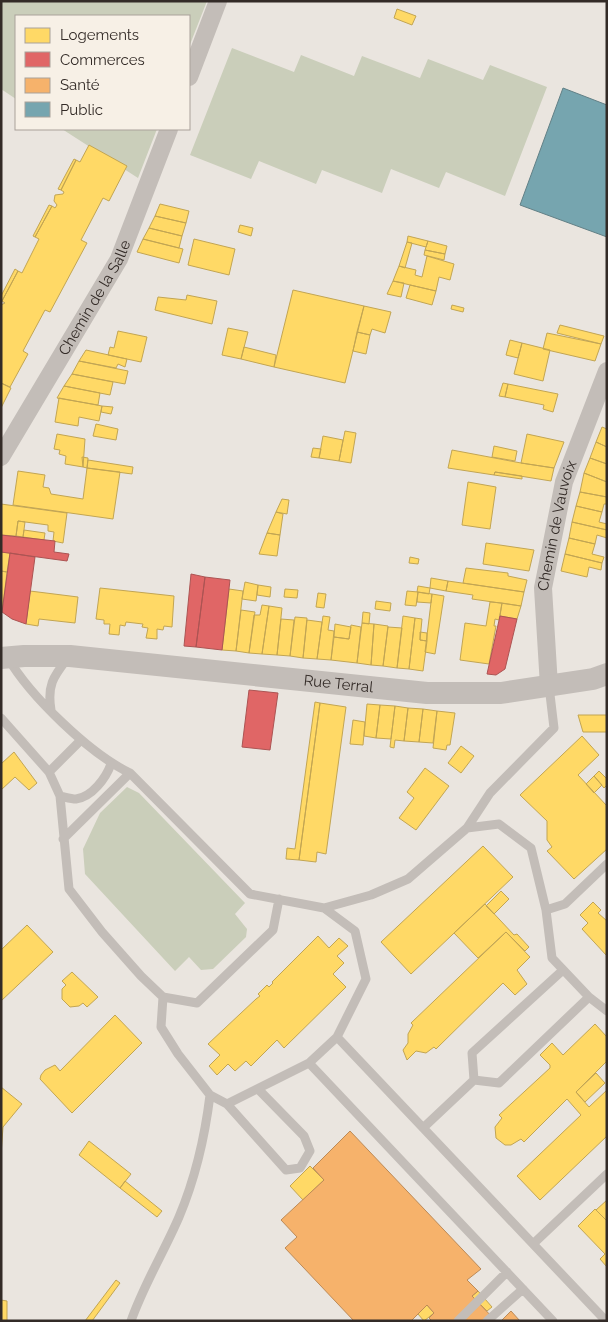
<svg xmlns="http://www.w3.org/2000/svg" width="608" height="1322" font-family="Raleway,sans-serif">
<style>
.green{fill:#caceba}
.homes{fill:#ffd966;stroke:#c2a553}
.shops{fill:#e06666;stroke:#ac5453}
.health{fill:#f6b26b;stroke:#bc8a57}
.public{fill:#76a5af;stroke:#628086}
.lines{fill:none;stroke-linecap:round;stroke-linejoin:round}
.service{stroke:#c3bdb8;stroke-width:9}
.minor{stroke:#c3bdb8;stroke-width:18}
.tertiary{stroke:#c3bdb8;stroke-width:22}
.labels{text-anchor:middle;stroke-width:5;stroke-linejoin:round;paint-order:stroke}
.street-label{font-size:15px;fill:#332b27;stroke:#f7f0e6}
</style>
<rect width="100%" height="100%" fill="#eae5df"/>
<path class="green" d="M1 1H207L189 47V16H16V99L1 89Z
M232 48 294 72 301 55 354 76 362 56 420 78 428 59 483 80 490 65 547 87 505 196 446 172 439 188 391 169 382 193 322 170 316 184 259 161 251 179 190 155Z
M62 129H157L138 178Z
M127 787 139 793 245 903 235 914 247 929 246 937 213 969 201 970 189 957 175 971 85 874 83 849 100 813Z"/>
<path class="homes" d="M397 9 416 16 412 25 394 18Z
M89 145 127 166 109 201 103 198 81 240 87 243 50 312 45 310 23 351 28 354 10 387 1 383V305L5 303 2 301 18 271 22 273 39 239 35 237 52 206 55 208 57 205 54 201 55 195 63 194 64 192 61 190 76 160 80 162Z
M74 159 76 160 61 190 58 189Z
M160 204 189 211 186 223 155 216Z
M49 205 52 206 35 237 33 236Z
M155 216 186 223 182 236 149 228Z
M240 225 253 228 251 236 238 232Z
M149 228 182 236 179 248 143 239Z
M408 236 428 241 426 247 407 242Z
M143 239 183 249 179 263 137 252Z
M194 239 235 249 229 275 188 265Z
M428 241 447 246 445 254 425 250Z
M407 242 412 243 405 268 399 266Z
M425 250 445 254 444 260 424 255Z
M427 256 454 264 450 280 439 277 436 291 393 281 399 266 416 270 415 275 422 277Z
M15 269 18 271 2 301 1 296Z
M393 281 404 283 401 297 387 294Z
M410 285 436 291 432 305 406 298Z
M293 290 364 306 345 383 274 367Z
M187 295 217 301 212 324 155 310 158 297 186 300Z
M452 305 464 308 463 312 451 309Z
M364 306 391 312 385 333 372 329 370 335 357 332Z
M560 325 604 336 601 344 557 333Z
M228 328 248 332 241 359 222 355Z
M118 331 147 337 141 362 108 355 110 347 114 348Z
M357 332 370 335 366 354 353 351Z
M547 333 601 344 595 361 543 349Z
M510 340 522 343 518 358 506 355Z
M522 343 550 350 543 381 514 374Z
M244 347 276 355 274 367 241 359Z
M86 350 127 359 125 367 118 364 116 368 79 361Z
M79 361 128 371 125 384 72 374Z
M72 374 113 382 110 395 64 386Z
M1 383 11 388 1 408Z
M503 383 508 384 505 397 499 396Z
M508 384 558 394 553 412 543 409 544 405 505 397Z
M64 386 100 393 98 405 57 398Z
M59 398 102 406 99 421 79 417 78 426 55 422Z
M102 406 113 407 111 414 101 412Z
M96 424 118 429 116 440 93 436Z
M602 427 607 429V447L596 442Z
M345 431 356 433 351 463 339 461Z
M57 434 85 439 83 467 65 464 66 456 59 454 60 450 54 449Z
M527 434 564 442 554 468 521 463Z
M323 436 343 440 339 461 319 458Z
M596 442 607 447V464L590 458Z
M494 446 517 451 515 461 492 457Z
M313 448 321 449 319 458 311 457Z
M452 450 521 463 554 468 551 481 495 472 494 475 448 468Z
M82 457 88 458 87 468 83 467Z
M590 458 607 464V482L584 473Z
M88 460 133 467 132 474 87 468Z
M87 468 120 472 113 519 13 505 18 471 45 475 43 487 49 488 51 494 83 499Z
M495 472 522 476V479L494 475Z
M584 473 607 482V497L580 492Z
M468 482 496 487 490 529 462 525Z
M580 492 607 497V504H604L602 512 576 506Z
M282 499 289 500 287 514 276 512Z
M1 504 67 513 63 543 53 541 54 532 48 531V525L18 521 16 536 1 535Z
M576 506 602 512 599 522 607 524V530L572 522Z
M276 512 283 514 280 535 267 533Z
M18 521 25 522 23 537 16 536Z
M572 522 607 530V538L597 535 595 544 569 538Z
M24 530 45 533 44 540 23 537Z
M267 533 280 535 277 556 259 554Z
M569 538 595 544 592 554 604 557 602 563 565 554Z
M486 543 534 550 529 571 483 564Z
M1 552 10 553 7 572 1 571Z
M565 554 602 563 601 570 589 567 587 577 561 571Z
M410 557 419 559 418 564 409 563Z
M466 568 508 573V576L527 580 524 592 463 583Z
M1 571 7 572 2 612H1Z
M431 578 448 581 446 591 430 588Z
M448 581 524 592 521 606 472 599 473 595 446 591Z
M245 582 258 585 256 601 242 599Z
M258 585 271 587 270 597 257 595Z
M418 586 430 588 429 594 417 592Z
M100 588 174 596 172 627 164 626 163 630 157 629V639L146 638 148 628 142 627 143 624 126 622 125 626 120 625 119 635 109 634 110 624H104V620L96 619Z
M229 589 243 591 236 651 222 650Z
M285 589 298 590 297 598 284 597Z
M30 591 78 597 75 623 39 619 38 626 26 624Z
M407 591 418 592 416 606 405 605Z
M418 592 432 594 431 603 417 602Z
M318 593 326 594 324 608 316 607Z
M432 594 444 596 435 654 425 652Z
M376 601 391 603 390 611 375 609Z
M490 602 502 603 499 620 495 619 494 626H496L489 664 460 660 465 623 486 626Z
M502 603 521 606 517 619 500 616Z
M262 605 269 606 262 654 249 653 254 615H260Z
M269 606 282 608 277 655 262 654Z
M241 610 255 612 249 653 236 651Z
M363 612 370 613 369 624 362 623Z
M323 616 330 617 328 630 334 631 331 660 317 659Z
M403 616 415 618 409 669 397 668Z
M295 617 307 618 303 658 290 656Z
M415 618 422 619 420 640 427 641 423 671 409 669Z
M281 619 294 620 290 656 277 655Z
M307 620 322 622 317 659 303 658Z
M362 623 374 624 371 665 357 663Z
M335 624 351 627 349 639 334 637Z
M374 624 388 626 383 666 371 665Z
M351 625 361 627 357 663 331 660 334 637 349 639Z
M388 627 402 628 397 668 383 666Z
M420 632 427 633V641L420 640Z
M315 702 320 703 299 860 286 859 287 848 295 849Z
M320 703 346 707 326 854 317 852 316 862 299 860Z
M367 704 380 705 376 738 364 736Z
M380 705 395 706 391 739 376 738Z
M395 706 408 708 404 741 395 740 394 748 390 747Z
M408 708 423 709 419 742 404 741Z
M423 709 437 711 433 743 419 742Z
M437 711 455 713 450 745H447L446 750 433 748Z
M578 715H607V732H583Z
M353 720 365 722 363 745 350 744Z
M582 736 599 755 578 775 607 806V849L574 879 547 851 552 847 547 840V821L520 795Z
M461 746 474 756 461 773 448 763Z
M14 752 37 783 29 790 15 777 1 790V764Z
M425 768 449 786 416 830 399 818 414 798 407 792Z
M599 771 607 779V785L604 788 594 776Z
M594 776 602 785 594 793 586 784Z
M483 846 513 877 411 974 381 942Z
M501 891 509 899 494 914 486 906Z
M593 902 601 910 598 913 607 921V956L582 929 588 923 580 915Z
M485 904 514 935 517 934 529 947 525 951 506 932 478 958 454 933Z
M27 925 53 952 1 1001V950Z
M506 932 530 957 517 970 527 984 515 995 503 983 436 1049 434 1047 426 1053 416 1051 407 1060 403 1050 408 1043V1034L413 1025 411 1023Z
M318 936 329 948 339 938 348 946 337 956 344 963 333 974 346 987 284 1048 277 1040 251 1066 246 1061 235 1071 228 1064 217 1075 209 1066 220 1055 208 1044 256 999 260 996 258 994 267 985 269 987 273 983 272 982Z
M72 972 98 997 87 1007 83 1003 79 1006 70 1007 62 999V989L66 985 62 981Z
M115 1015 142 1043 72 1113 40 1079 41 1075 45 1070 55 1065 60 1071Z
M595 1024 607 1037V1061L576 1092 589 1107 607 1090V1136L540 1200 517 1176 581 1115 567 1099 524 1142 521 1139 511 1145H505L496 1138 495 1127 502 1118 499 1115 550 1068V1065L540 1055 552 1043 563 1055Z
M596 1073 605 1083 585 1102 576 1092Z
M1 1087 22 1104 3 1127 1 1155Z
M89 1141 131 1174 120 1188 79 1155Z
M310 1166 324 1180 303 1200 290 1186Z
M125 1181 162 1211 157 1217 120 1188Z
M607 1200V1221L596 1210Z
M595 1209 607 1221V1267L600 1259 605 1254 578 1226Z
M116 1280 120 1283 92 1321H85Z
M478 1291 492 1307 487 1311 472 1296Z
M1 1300 7 1301V1321H1Z
M427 1305 434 1313 424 1321 418 1314Z"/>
<path class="shops" d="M1 535 55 541 54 552 69 554 67 561 1 552Z
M10 553 35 557 26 624 12 619 2 612Z
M191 574 205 577 196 647 184 646Z
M205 577 230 580 222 650 196 647Z
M500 616 517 619 505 669 496 675 487 674Z
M249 690 278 693 270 750 242 747Z"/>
<path class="health" d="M350 1131 481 1269 467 1280 478 1291 472 1296 496 1321H432L429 1318 434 1313 427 1305 411 1321H354L285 1248 297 1237 281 1220 324 1180 313 1168Z
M511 1311 520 1321H501Z"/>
<path class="public" d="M563 88 607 105V237L520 205Z"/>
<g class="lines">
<path class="service" d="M8 658C30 696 90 754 130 773L250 894 324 908 355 931 366 979 337 1037 309 1063 227 1104 210 1095
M51 710C47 686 53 677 67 659
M1 718 49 772 60 796 69 889 102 932 141 976 163 997 161 1027 178 1054 210 1095C205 1136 195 1179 179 1217 164 1252 144 1284 131 1321
M49 772 81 740
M60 796C65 797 71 799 76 799 92 797 106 778 111 764
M467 828 490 793 554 728 549 686
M63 839 130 773
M324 908 371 895 408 879 467 828 499 824 531 848 546 910 552 958 589 997 499 1083 474 1080 423 1128
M546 910 565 904 607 864
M163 997 197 1003 273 930 279 899
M589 997 607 1011
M337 1037 606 1321
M309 1063 553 1321
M474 1080 472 1053 563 970
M227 1104 286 1170 300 1168 310 1151 304 1136 258 1089
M533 1244 607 1174
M458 1321 507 1272
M487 1321 523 1289"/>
<g class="minor">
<path d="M189 77 218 1"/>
<path id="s1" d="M1 457 119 259 169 129"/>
<path id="s2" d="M549 686 543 588 564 482 607 371"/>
</g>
<path class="tertiary" id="s3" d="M1 658 24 656H70L427 693H501L593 679 607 674"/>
</g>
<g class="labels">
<g class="street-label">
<text dy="5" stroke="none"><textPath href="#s1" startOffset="185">Chemin de la Salle</textPath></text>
<text dy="5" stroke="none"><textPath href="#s2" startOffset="162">Chemin de Vauvoix</textPath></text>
<text dy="5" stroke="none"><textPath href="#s3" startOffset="339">Rue Terral</textPath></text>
</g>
</g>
<rect width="608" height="1322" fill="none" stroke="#332b27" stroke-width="5"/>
<rect x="15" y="15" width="175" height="115" fill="#f7f0e6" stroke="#a9a19a"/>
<rect x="25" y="28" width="25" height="15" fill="#ffd966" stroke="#a9a19a"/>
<text x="60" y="40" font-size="15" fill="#332b27">Logements</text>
<rect x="25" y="52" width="25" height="15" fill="#e06666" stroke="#a9a19a"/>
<text x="60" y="65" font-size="15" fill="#332b27">Commerces</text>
<rect x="25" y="78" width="25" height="15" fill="#f6b26b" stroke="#a9a19a"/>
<text x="60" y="90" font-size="15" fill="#332b27">Santé</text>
<rect x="25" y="102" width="25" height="15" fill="#76a5af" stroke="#a9a19a"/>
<text x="60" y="115" font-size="15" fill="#332b27">Public</text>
</svg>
